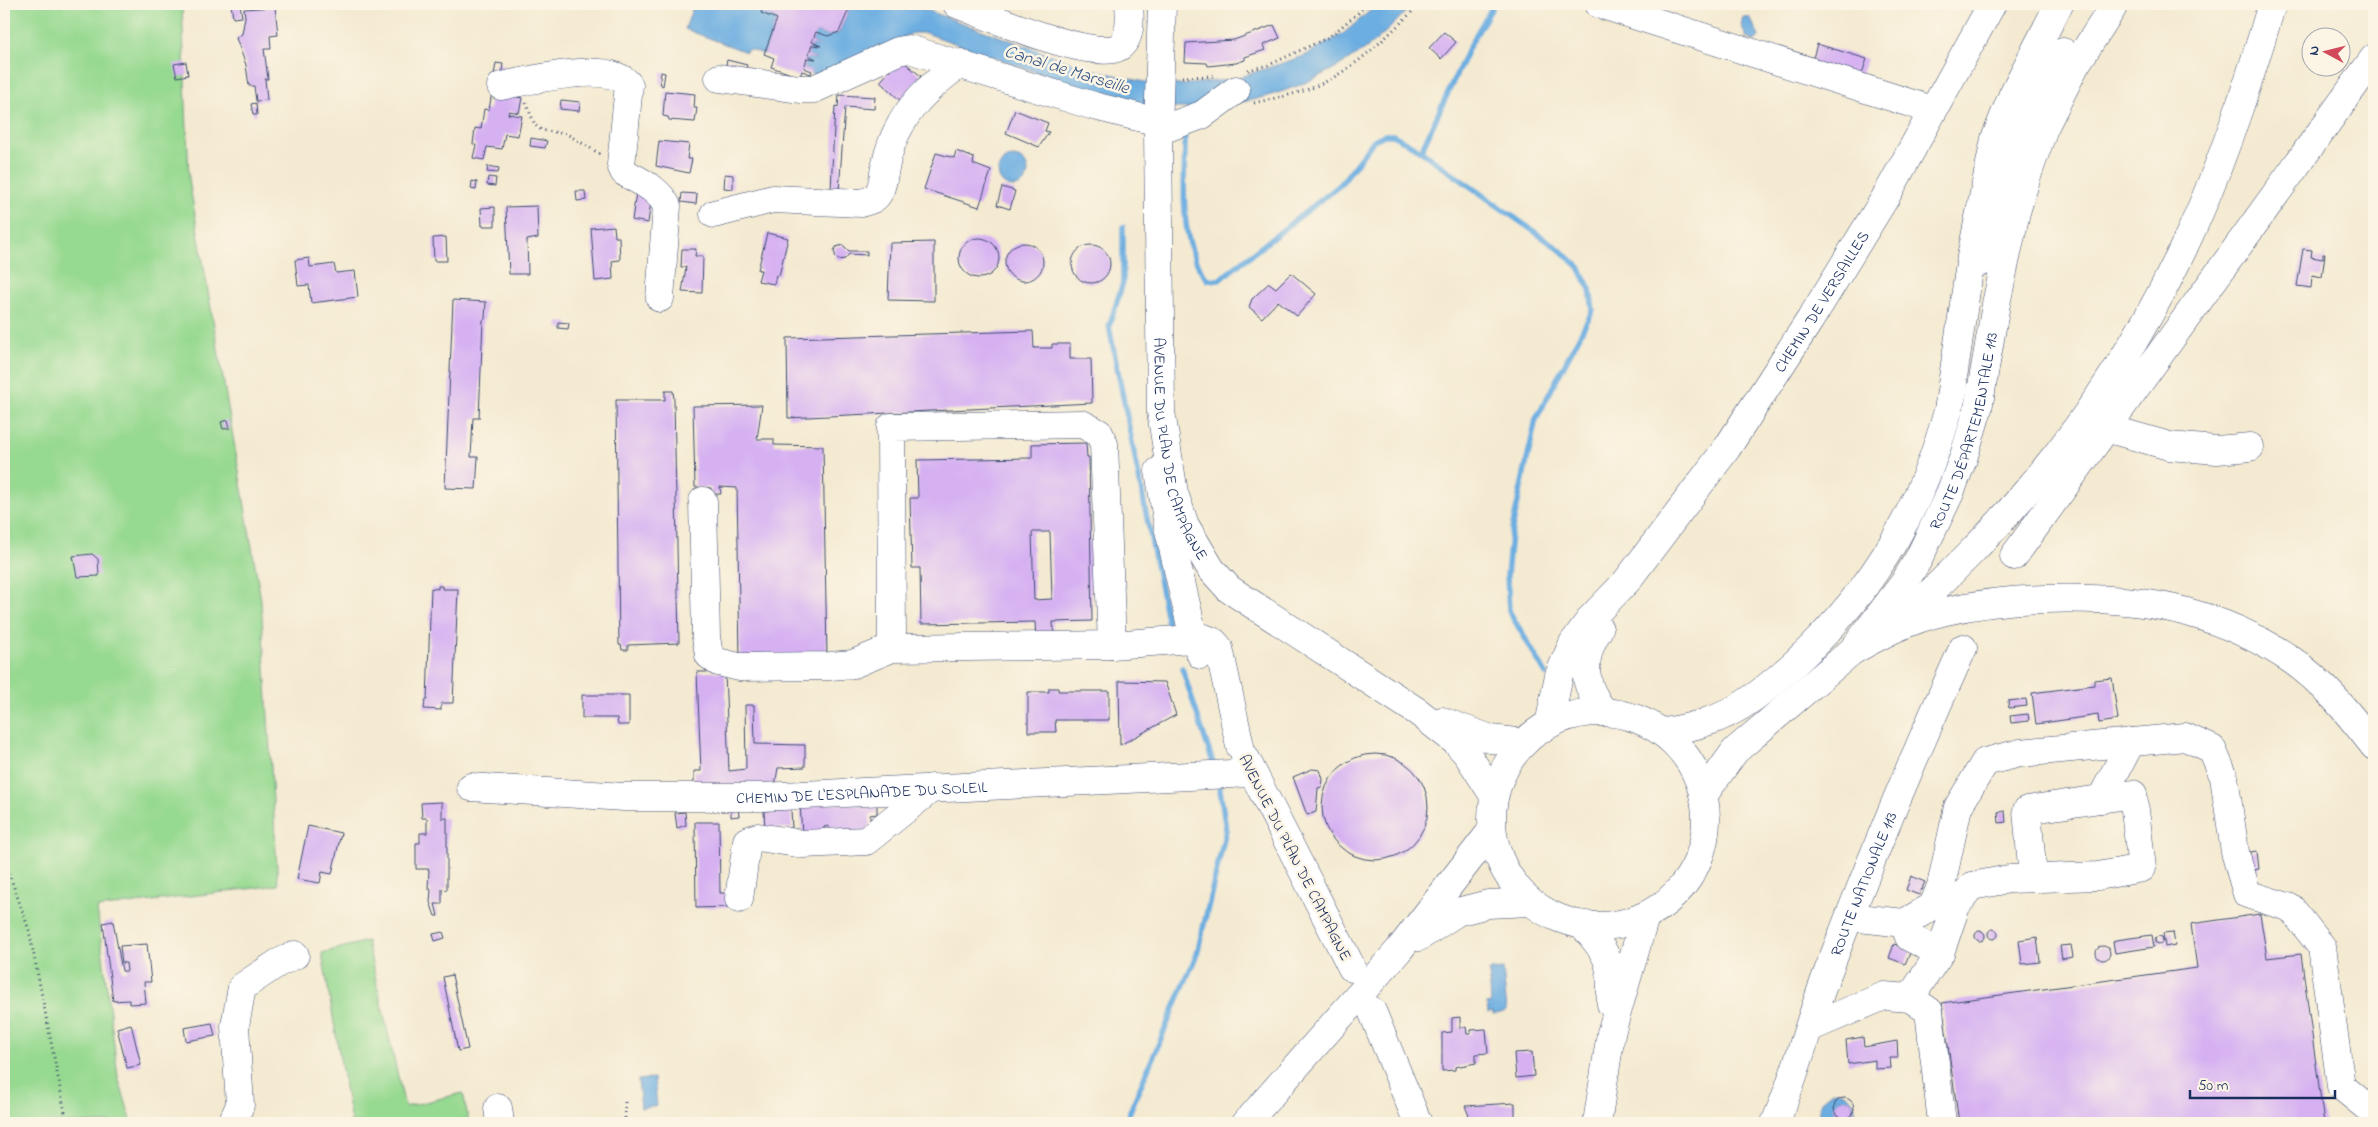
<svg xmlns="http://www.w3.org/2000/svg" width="2378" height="1127" font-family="'Indie Flower',sans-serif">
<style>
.green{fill:#96d990;stroke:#588477}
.water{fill:#6caee1;stroke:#446ea0;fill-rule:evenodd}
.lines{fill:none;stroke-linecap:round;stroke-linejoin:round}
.stream{stroke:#6caee1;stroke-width:5.5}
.building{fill:#d6b1f2;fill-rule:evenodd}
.minor-casing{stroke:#3c4b6f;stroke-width:29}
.major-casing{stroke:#3c4b6f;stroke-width:29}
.highway-casing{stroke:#3c4b6f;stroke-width:29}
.path{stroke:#3c4b6f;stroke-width:3;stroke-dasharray:1 4;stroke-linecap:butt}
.minor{stroke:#fff;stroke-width:28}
.major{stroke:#fff;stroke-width:28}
.highway{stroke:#fff;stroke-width:28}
.labels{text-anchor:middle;stroke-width:5;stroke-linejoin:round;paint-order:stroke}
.street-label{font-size:16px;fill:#1b2f5e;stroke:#fcf5e5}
.water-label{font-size:18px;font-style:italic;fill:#335585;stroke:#fcf5e5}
</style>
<rect width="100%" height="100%" fill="#fcf5e5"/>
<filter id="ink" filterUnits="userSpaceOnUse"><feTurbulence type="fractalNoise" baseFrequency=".02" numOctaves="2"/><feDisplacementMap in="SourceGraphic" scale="10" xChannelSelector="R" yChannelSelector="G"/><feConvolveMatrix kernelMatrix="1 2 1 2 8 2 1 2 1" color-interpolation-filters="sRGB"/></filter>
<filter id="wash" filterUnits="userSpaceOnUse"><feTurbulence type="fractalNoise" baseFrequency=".0096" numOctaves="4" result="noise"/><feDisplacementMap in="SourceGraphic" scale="20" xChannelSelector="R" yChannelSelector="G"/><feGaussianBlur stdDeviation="1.12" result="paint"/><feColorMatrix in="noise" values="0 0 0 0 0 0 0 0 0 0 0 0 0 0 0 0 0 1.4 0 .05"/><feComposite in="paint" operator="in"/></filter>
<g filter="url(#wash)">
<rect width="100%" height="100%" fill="#f4ead1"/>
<path class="green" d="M4 4H182L189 180 261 600 278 885 97 908 118 1077 132 1123H4Z
M367 941 405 1107 463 1093 469 1123H348L351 1122 322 953Z"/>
<path class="water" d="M694 4 764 5 761 13 777 19 764 54 748 49 746 52 685 29Z
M834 4H910L1086 68 1144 82 1180 85 1234 79 1304 56 1343 34 1378 4H1413C1399 19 1386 33 1369 46 1312 89 1232 114 1160 107 1121 104 1083 89 1047 76 1007 62 966 47 926 33H913L906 36 822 76 811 74 812 71 804 68 807 58 816 59 808 55 812 45 820 46 812 42 816 32 828 36 839 33 849 9Z
M1743 17 1750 18 1759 36 1757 39 1754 41 1747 38 1741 25Z
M998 172a15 15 0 1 1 30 0a15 15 0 1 1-30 0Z
M1503 969 1507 1011 1493 1015V1012L1488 1013 1487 1004 1491 1003 1489 970Z
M654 1078 657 1106 641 1108 638 1080Z
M1835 1091C1853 1092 1861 1109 1850 1123H1825C1815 1110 1819 1096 1835 1091ZM1841 1098 1848 1099 1853 1104 1852 1114 1846 1118 1837 1115 1834 1109 1836 1102Z"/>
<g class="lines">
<path class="stream" d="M1185 138C1185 182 1177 245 1208 280H1219L1340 185 1374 140 1384 135H1393L1416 148 1559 249 1579 267 1590 289 1593 310 1536 419 1511 534 1507 576 1509 611 1546 674
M1421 151 1470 45 1494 4
M1123 227V283L1109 326 1168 624
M1182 668 1214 766
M1125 1123 1197 954 1226 830 1219 783"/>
</g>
<g id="blocks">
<path class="building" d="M231 4H240L242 17 233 18Z
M761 4H834L849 9 839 32 828 36 816 32 812 42 821 46 812 45 808 55 816 59 807 58 804 68 812 71 811 74 802 71 800 77 771 67 774 58 764 54 777 19 761 13 764 5Z
M275 7 278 35 270 36 271 49H264L268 79H265L267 100 256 101 254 86H249L246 65 236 38 242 34 245 17 244 9Z
M1274 25 1280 38 1263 45 1265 50 1245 57V60L1236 63 1208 66 1207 63 1185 62 1186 43 1234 40Z
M1444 32 1456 42 1441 59 1429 48Z
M1817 44 1867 59 1860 79 1811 65Z
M900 59 921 76 901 101 880 82Z
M727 60 747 65 744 74 725 69Z
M186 62 188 75 177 77 174 64Z
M496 63 503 64 501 77 494 75Z
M661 72 665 73 663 86 661 85 660 81Z
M665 91 695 94 694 108H697L695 122 669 120 668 117 663 116Z
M492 92 522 98 519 113 509 111 508 114 522 116 518 136 505 134 502 149 487 147 484 160 473 158 476 145 473 144 475 128 481 129 484 109 489 110Z
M839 95 875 97 874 109 845 107 839 191 831 190 835 106 838 107Z
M561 100 580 102 579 111 560 109Z
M256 103 257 115H253L251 104Z
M1015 110 1048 123 1045 131 1049 132 1039 147 1006 133Z
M531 138 547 141 545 148 530 146Z
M659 141 689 144 687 159H692L689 173 656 166Z
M956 151 974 158 973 164 991 171 979 207 924 189 936 153 954 158Z
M488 166 499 168 498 173 487 172Z
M725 174 733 175V189L724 188Z
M488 177 496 178 495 186 487 185Z
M472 181 477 182 476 190 471 189Z
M1002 187 1015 191 1010 209 997 205Z
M576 191H585L586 200 577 201Z
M636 192 652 194 648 223 632 220Z
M682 193 697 194 696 204 681 202Z
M537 206 538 238 527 240 528 274H509L506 207Z
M495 207V226H482L481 208Z
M614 226 615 237H619L620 260 612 261 613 279 595 281 591 228Z
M767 233 788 238 779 276 776 275 774 284 758 281 761 270H758Z
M446 237 447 261H434L433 238Z
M959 258a20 20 0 1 1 40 0a20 20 0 1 1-40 0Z
M934 242V301L888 300 890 243Z
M1005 262a19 19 0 1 1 38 0a19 19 0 1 1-38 0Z
M1072 264a19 19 0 1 1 38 0a19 19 0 1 1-38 0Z
M843 245 849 251H867V255L849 254 845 259 839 260 836 258 834 251 836 247Z
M682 249H696L695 256H703L702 293 682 292 686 267H681Z
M2303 249 2312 250 2311 257 2323 259V254H2325L2322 277 2312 275 2311 288 2297 286Z
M309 258 310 267 334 264 336 273 355 271 358 297 311 303 309 285 298 286 295 260Z
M1291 273 1316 294 1297 316 1278 301 1262 318 1249 307 1252 299 1269 283 1276 288Z
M453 300 486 302 485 319 483 320 479 418H473L471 457H478L476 489 445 488Z
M558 322 569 323 568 329 558 328Z
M1033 331 1034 348H1052V344H1070V359H1091L1092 403 788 418 787 338Z
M665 391H673L674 400 679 643 628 645V650H622L621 645H619L616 400H665Z
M762 405 757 439H774V445L823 446 827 657 740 659 737 488 720 487 721 494H711V488L695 487 693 406Z
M228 420 230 428 223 429 221 422Z
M1086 443 1087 457H1089L1092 621 1053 622 1054 640 1036 641 1035 622 921 624 920 568H912L910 498H918L917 460 1032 458V444ZM1032 532H1050L1052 599 1034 600Z
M92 554 98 559 99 576 77 577 73 556Z
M438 586H442V589H458L453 703H441V710L424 709 425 700H427L431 588 438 589Z
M697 672H725L729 771 746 769 745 705H754L755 744 805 745V767L778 768 775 786 694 789V771H701Z
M2112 678 2118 720 2099 723 2098 715 2036 724 2032 693 2094 685V680Z
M1119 681 1165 682 1176 715 1120 745Z
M1049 688H1058V691H1109V720H1055L1056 732H1028V692H1049Z
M582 695H629V725H618L617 718H582Z
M2026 699 2027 706 2009 708 2008 701Z
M2028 714 2029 721 2011 723 2010 716Z
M1322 807a53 53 0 1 1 106 0a53 53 0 1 1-106 0Z
M1312 769 1320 770 1323 779 1322 787 1318 788 1316 812 1307 815 1293 777Z
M442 802V818H447V890L442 889V904H435L438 916H435L430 902 431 889H428L429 869H416V843H420V833H427V818H422L421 803Z
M877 803V814L870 815V824L866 832 829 834V826L824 827V833L802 834 800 804Z
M738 808 739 816 731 817V809Z
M791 809 792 828 765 829 764 811Z
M2005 811 2006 822 1999 823 1998 812Z
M685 812 686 825 677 828 675 813Z
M695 822H719L720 893H728V907L696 908Z
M308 826 341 833 332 874 322 872 320 883 297 879Z
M2257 851 2259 869 2252 870 2250 852Z
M1911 876 1925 882 1919 895 1906 890Z
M2260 914 2267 958 2301 954 2324 1123H1959L1942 1003 2197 968 2191 924Z
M113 921 122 971H127L126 963H122L120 946 147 944 151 982H144L146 1003 129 1004V1000L113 1001 103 923Z
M1988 934a5 5 0 1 1 10 0a5 5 0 1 1-10 0Z
M1975 936a5 5 0 1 1 10 0a5 5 0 1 1-10 0Z
M443 932 445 938 435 941 433 934Z
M2173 932 2175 945 2165 947 2163 933Z
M2152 935 2154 947 2115 953 2113 942 2116 940Z
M2155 940a4 4 0 1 1 8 0a4 4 0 1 1-8 0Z
M2037 937 2040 962 2022 964 2019 940Z
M1894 944 1911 951 1905 964 1889 958Z
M2071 945 2073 957 2062 959 2060 946Z
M2096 953a7 7 0 1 1 14 0a7 7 0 1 1-14 0Z
M452 975 468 1049 458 1051 443 977Z
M1460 1017V1028L1466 1027 1467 1034H1471V1030L1486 1029 1488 1053 1476 1054V1063L1455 1067V1070L1442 1071V1033L1452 1032V1018Z
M212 1023 215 1036 186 1041 184 1028Z
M131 1024 141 1065 127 1068 117 1028Z
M1863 1037 1864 1047 1897 1041 1898 1058H1890L1891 1068 1875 1069V1060L1848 1064 1846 1040Z
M1532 1052 1534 1076 1516 1078 1514 1053Z
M1834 1108a10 10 0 1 1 20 0a10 10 0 1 1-20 0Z
M1515 1103V1123H1472L1465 1106Z"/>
</g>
</g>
<g filter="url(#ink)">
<use href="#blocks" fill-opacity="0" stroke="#3c4b6f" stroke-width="1"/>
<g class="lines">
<defs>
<g id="minor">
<path d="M957 4C984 15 1095 62 1119 47 1132 38 1130 17 1129 4"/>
<path d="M1599 4 1932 110"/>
<path d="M719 78 800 89H814L898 51 909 49 1094 106 1158 122"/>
<path d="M501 86C529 81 609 59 629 85L621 165 624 172C640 182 658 188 667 206L660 298"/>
<path d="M1158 131 1202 115 1236 90"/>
<path d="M714 214 773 199 861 203C868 201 874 200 878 194 883 187 883 176 885 168 888 153 893 137 901 124 915 98 937 81 961 63"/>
<path d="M2106 428 2169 446 2217 450 2250 447"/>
<path d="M1159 471 1168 526 1194 639 1201 655"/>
<path d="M703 501 706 637 709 655 718 662 739 667 830 666 853 664 892 648 1112 645 1204 638 1214 642 1219 648 1240 746"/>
<path d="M2014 556 2374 58"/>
<path d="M1599 629C1580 659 1582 684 1604 712"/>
<path d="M892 648 891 427 1082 424 1099 433 1104 444 1112 645"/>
<path id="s1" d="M1550 720 1559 675 1573 643 1592 617 1626 582 1727 448 1810 320 1885 198 1992 4"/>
<path d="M1245 757 1352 968"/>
<path id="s2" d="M471 787 624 797H762L1251 773"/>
<path d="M2101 799 2131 742"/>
<path d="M739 899 747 841 758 837 803 844 866 841 932 788"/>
<path d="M1850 917 1904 923 1933 906 1941 886 1958 807 1985 762 2020 753 2185 737 2212 749 2224 777 2235 852 2247 894 2291 908 2322 947 2341 1086 2374 1113"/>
<path d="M1904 923 1909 937 1940 953"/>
<path d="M1910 998 1940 953 1956 906 1972 886 2009 879 2098 876 2142 868 2133 794 2027 810 2033 878"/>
<path d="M1372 1011 1418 1123"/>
<path d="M1809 1028 1884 996 1910 998 1929 1011 1942 1123"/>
<path d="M498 1108 500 1123"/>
<path d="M232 1123 240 1105 235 1026 242 987 278 963 295 955"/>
<path id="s3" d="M1775 1123C1797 1073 1809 1020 1829 969 1870 861 1915 753 1963 648"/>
</g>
<g id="major">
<path id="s4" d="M1162 4 1158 131 1161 412 1174 493 1185 525 1211 569 1229 589 1418 712 1455 741 1467 754 1494 796"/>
<path d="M1982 262C1999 188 2021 115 2063 52"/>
<circle cx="1599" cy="819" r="107"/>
<path d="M1442 721 1491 739 1524 743"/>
<path d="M1666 732C1679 729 1693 727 1706 722 1740 712 1768 687 1794 664 1878 587 1928 498 1954 387"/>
<path id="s5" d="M1705 793 1735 751 1852 651 1904 583 1919 558 1950 493 1963 459 1978 409 1996 304 2016 212 2028 173 2044 128 2075 66 2115 4"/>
<path d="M1584 927C1612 958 1611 964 1611 1004"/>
<path d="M1419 937 1457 912 1488 904 1530 902"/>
<path d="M1246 1123 1399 950 1492 830"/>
<path d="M1597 1123 1611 1033 1644 920"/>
</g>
<path id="highway" d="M1948 411 1971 257 1995 139 2013 94 2059 4
M1894 628C1937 586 1982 544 2021 498 2085 424 2141 338 2183 249 2220 171 2248 86 2272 4
M1852 651C1881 635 1910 619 1942 612 2012 595 2118 593 2187 612 2223 622 2259 638 2290 659 2324 682 2349 714 2374 746"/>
</defs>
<use href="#minor" class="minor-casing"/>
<use href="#major" class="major-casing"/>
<use href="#highway" class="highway-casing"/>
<path class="path" d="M1248 70 1269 65 1329 37 1369 4
M1182 77 1215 76
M526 103 535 125 541 130 567 134 600 154
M1254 103C1270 99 1287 96 1303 91 1350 76 1386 37 1420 4
M4 859 29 930 67 1123
M625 1123V1100"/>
<use href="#minor" class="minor"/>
<use href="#major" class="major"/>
<use href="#highway" class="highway"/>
</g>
</g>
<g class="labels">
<g class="street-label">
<text dy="6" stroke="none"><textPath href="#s1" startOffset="504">CHEMIN DE VERSAILLES</textPath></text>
<text dy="6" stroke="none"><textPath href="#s5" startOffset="456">ROUTE DÉPARTEMENTALE 113</textPath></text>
<text dy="6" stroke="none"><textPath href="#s4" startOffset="448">AVENUE DU PLAN DE CAMPAGNE</textPath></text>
<text dy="6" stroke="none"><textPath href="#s2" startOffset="391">CHEMIN DE L'ESPLANADE DU SOLEIL</textPath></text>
<text transform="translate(1296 857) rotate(63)" y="6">AVENUE DU PLAN DE CAMPAGNE</text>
<text dy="6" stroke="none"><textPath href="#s3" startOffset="255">ROUTE NATIONALE 113</textPath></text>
</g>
<g class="water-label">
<text transform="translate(1067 69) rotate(17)" y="6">Canal de Marseille</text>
</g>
</g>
<rect width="2378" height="1127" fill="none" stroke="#fcf5e5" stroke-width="20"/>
<g transform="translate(2326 52) rotate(277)"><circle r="24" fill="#fcf5e5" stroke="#a2a6af"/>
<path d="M0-4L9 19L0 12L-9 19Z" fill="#d1495b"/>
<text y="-8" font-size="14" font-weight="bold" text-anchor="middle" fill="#1b2f5e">N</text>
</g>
<path d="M2190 1090v8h145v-8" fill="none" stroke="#1b2f5e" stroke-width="2.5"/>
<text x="2198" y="1090" font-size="15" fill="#1b2f5e" stroke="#fcf5e5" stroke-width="4" paint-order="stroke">50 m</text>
</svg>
